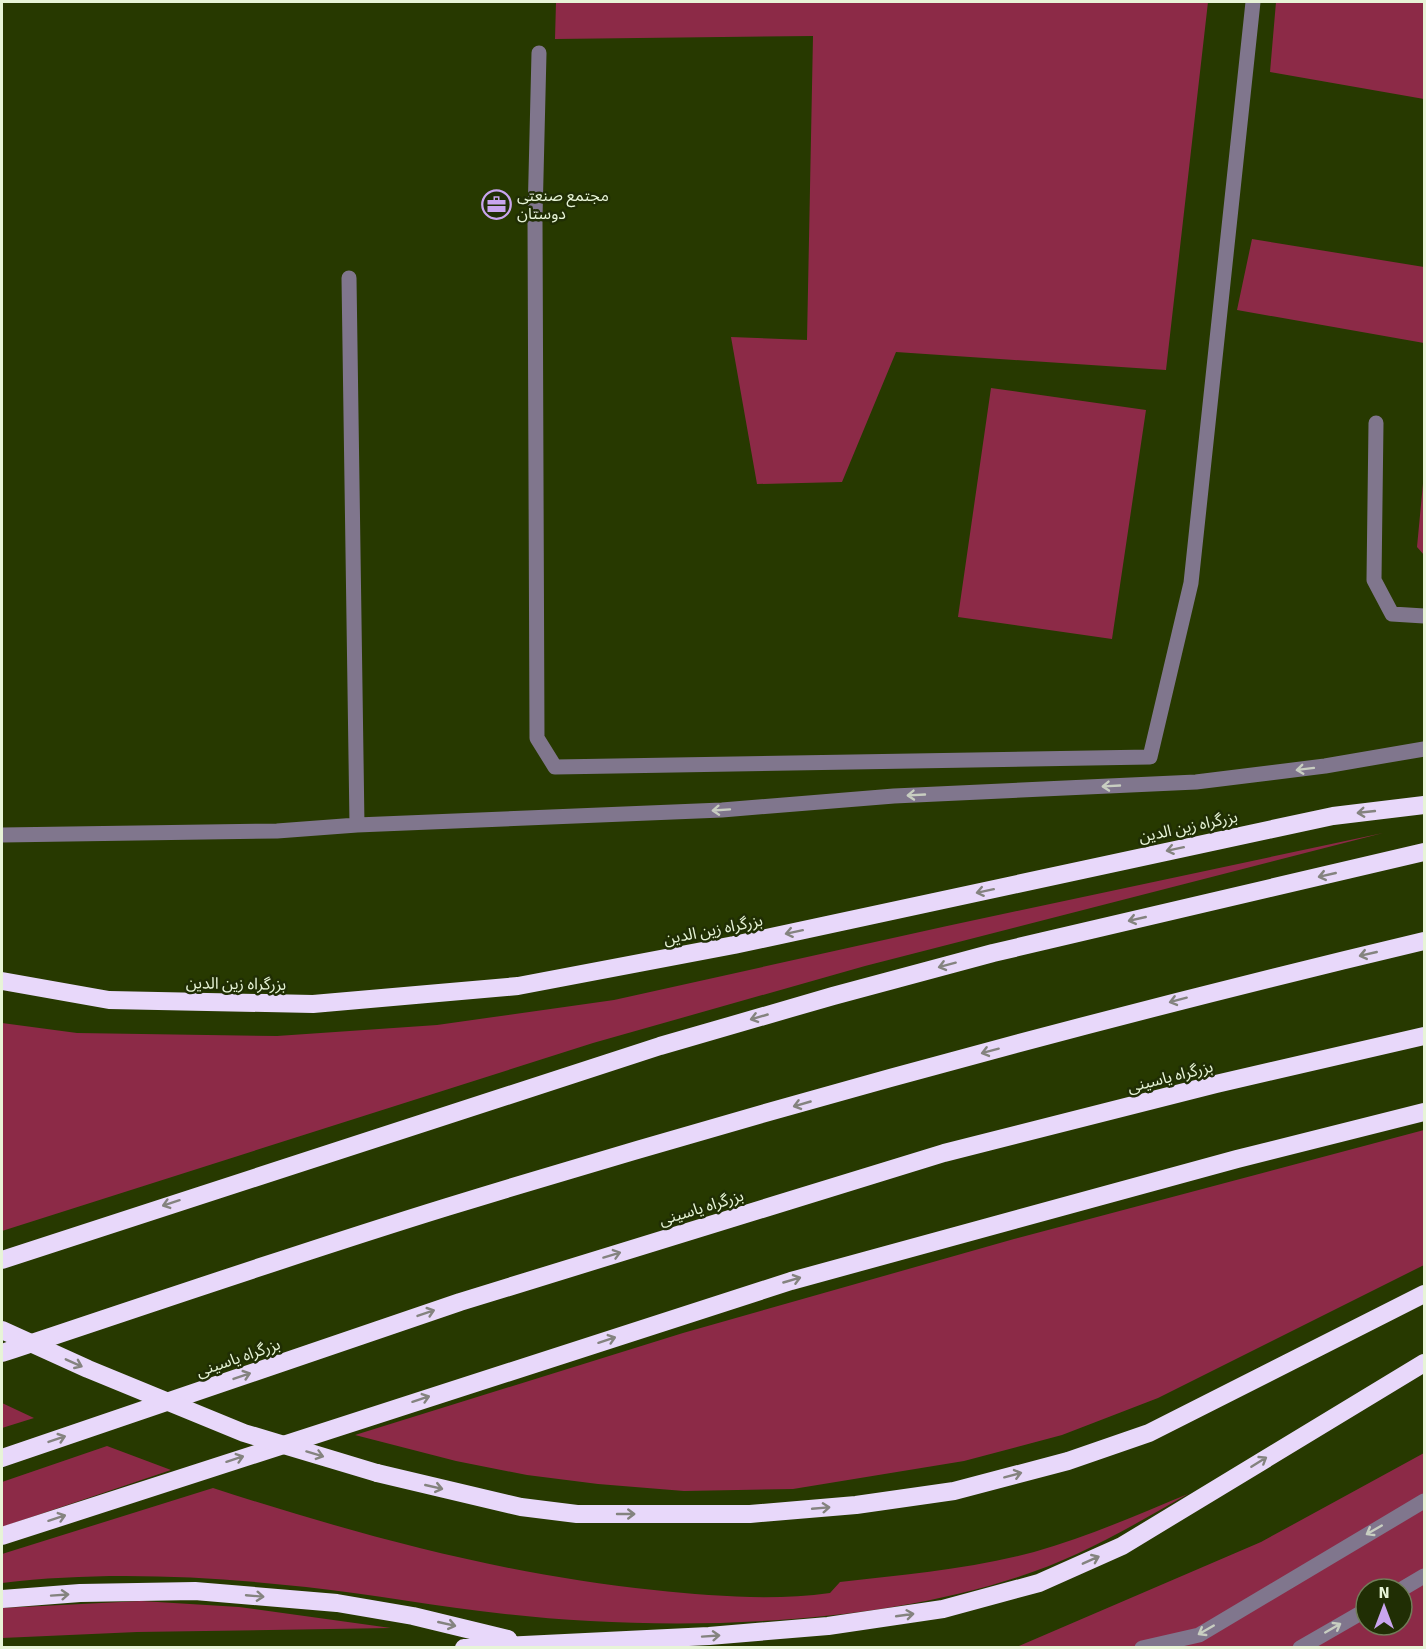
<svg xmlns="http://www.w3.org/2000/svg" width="1426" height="1649" font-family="Signika,'Noto Sans Arabic',sans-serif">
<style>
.green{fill:#8c2a47;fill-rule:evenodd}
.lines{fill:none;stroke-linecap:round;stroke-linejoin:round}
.minor{stroke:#80768d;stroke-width:15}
.highway{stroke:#e8d8fa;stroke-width:18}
.highway-bridge{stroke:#e8d8fa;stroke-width:18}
.oneway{stroke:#c8cec1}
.oneway2{stroke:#84837f}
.labels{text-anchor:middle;stroke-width:5;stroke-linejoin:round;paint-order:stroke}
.poi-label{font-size:16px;fill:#e7f4d7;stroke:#202e04;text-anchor:start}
.street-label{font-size:16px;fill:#e7f4d7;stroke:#202e04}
</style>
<rect width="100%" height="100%" fill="#273900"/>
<path class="green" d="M556 2H1208L1166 370 896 352 842 482 757 484 731 337 807 340 813 36 555 39Z
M1276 2H1424V99L1270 72Z
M1252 239 1424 267V343L1237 310Z
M991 388 1146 410 1112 639 958 617Z
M1424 473V555L1417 547Z
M1383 833 865 966 593 1043 2 1231V1023L77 1033 277 1036 437 1025 614 1000 947 926Z
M1424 1130V1265L1158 1398 1062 1435 964 1461 793 1489 684 1491 598 1484 527 1475 456 1461 355 1435 683 1333 1014 1239Z
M2 1403 34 1418 2 1428Z
M107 1446 171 1470 2 1527V1482Z
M1424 1453V1647L1014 1648 1261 1542ZM1366 1589H1402V1625H1366Z
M213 1488C359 1535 500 1574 654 1590 712 1596 772 1601 830 1593L840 1582C904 1575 972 1569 1034 1552 1087 1537 1137 1515 1188 1494 1134 1525 1078 1558 1018 1577 866 1627 664 1632 505 1614 438 1607 372 1594 306 1587 205 1576 102 1571 2 1583V1554Z
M141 1601 239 1607 391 1628 137 1632 2 1638V1608Z"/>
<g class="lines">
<path class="minor" d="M539 53 535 217 537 738 555 767 1150 757 1191 583 1253 2
M349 278 357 825
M1376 423 1374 580 1392 614 1424 616
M2 835 277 831 357 825 722 810 894 796 1196 782 1325 766 1424 749
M1402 1589 1424 1576
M1142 1648 1199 1635 1424 1501
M1300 1648 1366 1610"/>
<path class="highway" d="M2 981 109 1000 313 1004 518 986 734 945 1333 816 1424 805
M2 1260 660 1046 833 996 993 953 1424 852
M2 1353C150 1304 298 1253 447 1207 770 1108 1096 1019 1424 941
M2 1458 460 1302 944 1153 1216 1084 1424 1036
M377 1473 521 1507 577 1514H750L856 1505 954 1491 1068 1461 1149 1433 1424 1294
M2 1536 791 1281 1237 1159 1424 1112
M2 1599 80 1593 195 1591 337 1603 413 1616 508 1639
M464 1648 709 1636 828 1626 943 1609 1039 1583 1122 1546 1424 1363"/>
<path class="highway-bridge" d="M2 1330 88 1369 244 1433 377 1473"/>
</g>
<defs><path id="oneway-shaft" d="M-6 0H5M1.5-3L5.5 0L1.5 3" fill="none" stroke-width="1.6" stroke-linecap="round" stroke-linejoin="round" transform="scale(1.5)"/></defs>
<g class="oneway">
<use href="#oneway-shaft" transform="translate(1305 769) rotate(173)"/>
<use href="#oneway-shaft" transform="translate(1111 786) rotate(177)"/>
<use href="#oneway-shaft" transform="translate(916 795) rotate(177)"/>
<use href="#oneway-shaft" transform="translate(721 810) rotate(176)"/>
<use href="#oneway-shaft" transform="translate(1374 1530) rotate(150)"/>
<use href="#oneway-shaft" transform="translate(1333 1628) rotate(-30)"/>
<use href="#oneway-shaft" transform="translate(1206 1630) rotate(150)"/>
</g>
<g class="oneway2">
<use href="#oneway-shaft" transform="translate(1366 812) rotate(174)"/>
<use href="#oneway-shaft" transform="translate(1175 849) rotate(168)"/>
<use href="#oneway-shaft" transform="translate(1327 875) rotate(167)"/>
<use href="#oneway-shaft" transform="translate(985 891) rotate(168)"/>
<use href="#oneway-shaft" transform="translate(1137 919) rotate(167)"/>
<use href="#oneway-shaft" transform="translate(794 932) rotate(168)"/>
<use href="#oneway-shaft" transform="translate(1368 954) rotate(167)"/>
<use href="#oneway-shaft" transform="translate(947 965) rotate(165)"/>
<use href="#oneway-shaft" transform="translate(1178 1000) rotate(165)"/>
<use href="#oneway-shaft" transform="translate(759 1017) rotate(164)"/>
<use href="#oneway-shaft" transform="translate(990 1051) rotate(165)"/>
<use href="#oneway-shaft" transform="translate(802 1104) rotate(164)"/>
<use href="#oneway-shaft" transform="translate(171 1203) rotate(162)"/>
<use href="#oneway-shaft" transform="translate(612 1255) rotate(-17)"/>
<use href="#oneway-shaft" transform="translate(792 1280) rotate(-16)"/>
<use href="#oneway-shaft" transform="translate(426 1313) rotate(-19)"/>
<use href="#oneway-shaft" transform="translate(607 1340) rotate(-18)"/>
<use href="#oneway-shaft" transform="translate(74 1363) rotate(24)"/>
<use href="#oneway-shaft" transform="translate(242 1376) rotate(-19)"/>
<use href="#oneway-shaft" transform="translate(421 1399) rotate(-18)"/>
<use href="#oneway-shaft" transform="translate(57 1439) rotate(-19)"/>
<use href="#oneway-shaft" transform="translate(315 1454) rotate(17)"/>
<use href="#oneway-shaft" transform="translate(235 1459) rotate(-18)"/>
<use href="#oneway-shaft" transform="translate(1259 1462) rotate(-32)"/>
<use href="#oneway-shaft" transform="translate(1013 1475) rotate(-15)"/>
<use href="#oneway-shaft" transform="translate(434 1487) rotate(13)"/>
<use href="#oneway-shaft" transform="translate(821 1508) rotate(-5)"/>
<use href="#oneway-shaft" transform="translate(626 1514)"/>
<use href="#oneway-shaft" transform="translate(57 1518) rotate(-18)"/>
<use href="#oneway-shaft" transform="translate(1091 1560) rotate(-24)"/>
<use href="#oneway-shaft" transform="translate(60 1595) rotate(-4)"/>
<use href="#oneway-shaft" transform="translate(255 1596) rotate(5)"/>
<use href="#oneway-shaft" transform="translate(905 1615) rotate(-8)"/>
<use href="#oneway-shaft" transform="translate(447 1624) rotate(13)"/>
<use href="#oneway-shaft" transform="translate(711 1636) rotate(-4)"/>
</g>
<defs>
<symbol id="office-ring" viewBox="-11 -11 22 22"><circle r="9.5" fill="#202e04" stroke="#c9a5ee" stroke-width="1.5"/><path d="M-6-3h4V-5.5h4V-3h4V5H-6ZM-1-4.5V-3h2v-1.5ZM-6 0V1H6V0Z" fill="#c9a5ee"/></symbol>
</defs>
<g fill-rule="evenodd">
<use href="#office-ring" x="480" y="188" width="33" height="33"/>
</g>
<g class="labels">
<g class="poi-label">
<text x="517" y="201">مجتمع صنعتی<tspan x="517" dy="18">دوستان</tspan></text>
</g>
<g class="street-label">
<text transform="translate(1188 826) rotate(-12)" y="6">بزرگراه زین الدین</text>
<text transform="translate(713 929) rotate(-11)" y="6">بزرگراه زین الدین</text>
<text transform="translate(236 983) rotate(1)" y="6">بزرگراه زین الدین</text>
<text transform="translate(1170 1076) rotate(-14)" y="6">بزرگراه یاسینی</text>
<text transform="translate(701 1207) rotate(-17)" y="6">بزرگراه یاسینی</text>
<text transform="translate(238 1357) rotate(-19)" y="6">بزرگراه یاسینی</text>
</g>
</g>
<rect width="1426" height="1649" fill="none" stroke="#e7f4d7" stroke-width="6"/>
<g transform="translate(1384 1607)"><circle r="28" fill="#202e04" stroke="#707d58" stroke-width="1.5"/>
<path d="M0-4.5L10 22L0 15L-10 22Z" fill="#c9a5ee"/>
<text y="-9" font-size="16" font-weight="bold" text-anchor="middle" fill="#e7f4d7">N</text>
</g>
</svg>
